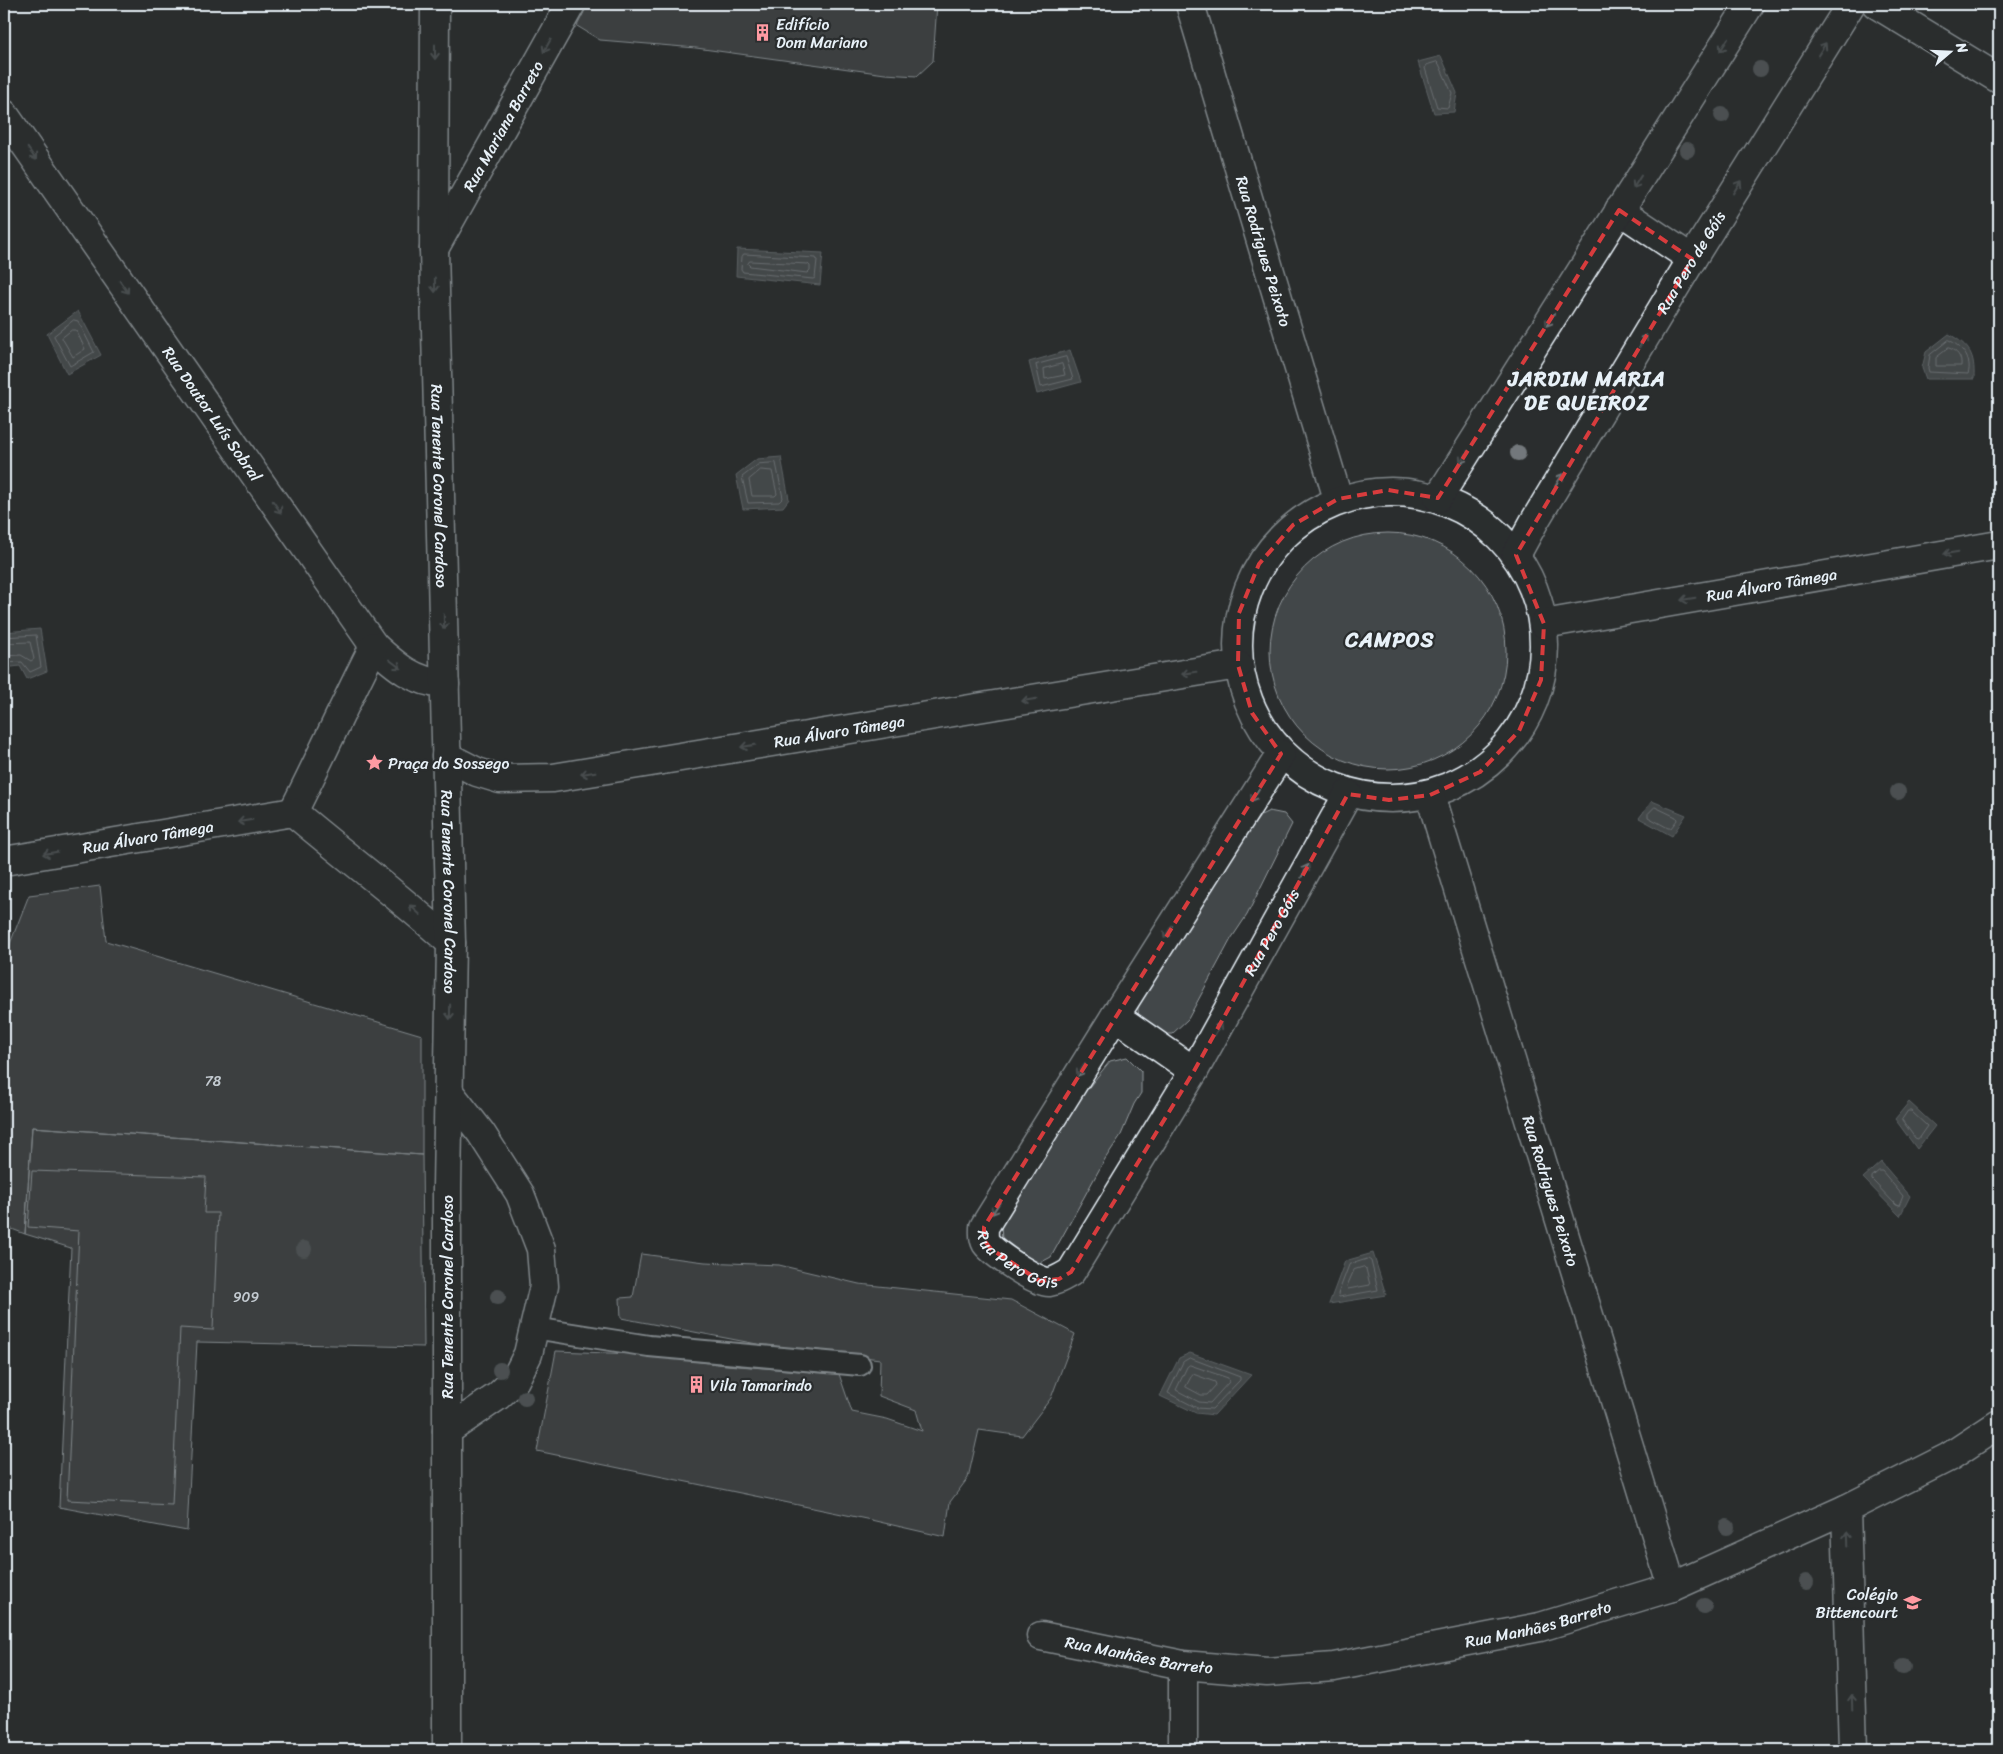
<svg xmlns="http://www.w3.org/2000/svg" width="2003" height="1754" font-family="Sriracha,sans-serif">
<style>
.green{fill:#424648;stroke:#959ca0}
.water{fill:#63686b;stroke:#989fa3}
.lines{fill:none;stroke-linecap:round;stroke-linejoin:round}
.shore{stroke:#b3bac0;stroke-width:1}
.building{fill:#535759;stroke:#e8f1f8}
.lane-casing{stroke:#e8f1f8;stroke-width:24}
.street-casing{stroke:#e8f1f8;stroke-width:31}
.secondary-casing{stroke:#e8f1f8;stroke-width:31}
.lane{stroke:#2a2d2e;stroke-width:20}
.street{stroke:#2a2d2e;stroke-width:28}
.secondary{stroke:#2a2d2e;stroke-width:28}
.tree{fill:#73787b}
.oneway{stroke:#6c7275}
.marked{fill:none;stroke:#d83c3d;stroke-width:4;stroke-dasharray:10 6;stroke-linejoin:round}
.labels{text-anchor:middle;stroke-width:4.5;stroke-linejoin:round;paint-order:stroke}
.number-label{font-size:14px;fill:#c3cad0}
.poi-label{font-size:16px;fill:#e8f1f8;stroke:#2a2d2e;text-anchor:start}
.street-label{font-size:16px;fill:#e8f1f8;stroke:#2a2d2e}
.district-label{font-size:21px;font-weight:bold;letter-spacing:1px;fill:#e8f1f8;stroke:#2a2d2e}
</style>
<rect width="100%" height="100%" fill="#2a2d2e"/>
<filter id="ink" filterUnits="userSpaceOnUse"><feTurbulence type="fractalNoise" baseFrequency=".02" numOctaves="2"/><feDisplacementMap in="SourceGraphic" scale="10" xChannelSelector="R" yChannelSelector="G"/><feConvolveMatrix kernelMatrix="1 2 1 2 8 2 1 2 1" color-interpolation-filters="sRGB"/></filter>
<g filter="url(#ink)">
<path class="green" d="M1270 651a118 118 0 1 1 236 0a118 118 0 1 1-236 0Z
M1269 811 1284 814 1292 824 1247 915 1231 939 1188 1019 1172 1034C1144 1035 1136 1023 1138 996L1242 841 1261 815Z
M1127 1057 1141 1071V1093L1134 1104 1121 1135 1105 1159 1051 1257 1034 1266 1002 1241 1001 1224 1081 1097 1110 1061Z"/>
<path class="water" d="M1441 56 1457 93 1454 112 1434 113 1418 62Z
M737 249 823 253 820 285 736 276Z
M78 311 101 355 67 374 47 334Z
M1949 334C1970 346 1975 354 1974 379H1926L1922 368 1926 352Z
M1070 350 1081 382 1037 394 1029 362Z
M781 457 789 499 783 507 743 509 736 475 757 459Z
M40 629 47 671 27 679 20 666 4 668V632Z
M1652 801 1686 815 1672 836 1639 818Z
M1909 1102 1935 1126 1917 1149 1895 1119Z
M1881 1162 1910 1196 1900 1216 1863 1178Z
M1373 1253 1386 1295 1329 1304 1345 1261Z
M1190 1353 1251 1375 1214 1415 1196 1413 1160 1396 1179 1358Z"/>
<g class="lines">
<path class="shore" d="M1437 62 1439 64 1452 93 1448 108 1437 107 1425 68 1427 65Z
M744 254 816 258 817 260 815 278 813 279 743 272 741 269 742 257Z
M750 261 808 264 810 266V270L807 273 750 266 748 264Z
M74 320 78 321 94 352 70 366 54 336Z
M72 330H76L85 349 73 357 62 338Z
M1949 340C1961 346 1973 359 1968 374L1929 372 1928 368 1930 355Z
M1949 348C1957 351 1962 357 1961 366H1936V358Z
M1066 357 1073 379 1041 387 1036 365Z
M1062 364 1065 375 1045 379 1044 369Z
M776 463 783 498 779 502 748 503 742 477 759 464Z
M761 470 772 471 777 494 775 496H752L749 480Z
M4 637 36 635 41 667 30 672 22 662 4 663
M4 643 30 642 34 659 31 661 21 655 4 656
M1655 807 1676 817 1677 820 1671 828H1668L1648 817V814Z
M1908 1111H1911L1927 1126 1918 1139 1915 1138 1902 1120Z
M1879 1171H1882L1903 1196 1899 1206 1896 1205 1872 1180V1177Z
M1368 1259 1371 1261 1378 1290 1339 1297 1338 1294 1349 1265Z
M1364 1267 1366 1269 1370 1285 1348 1289 1347 1286 1354 1270Z
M1190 1358 1240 1377V1380L1212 1409 1197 1408 1168 1393 1183 1362Z
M1190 1365 1228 1378 1229 1382 1210 1403 1199 1402 1176 1390 1187 1367Z
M1193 1374 1215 1382 1216 1385 1207 1395H1201L1186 1387Z"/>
</g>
<path class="building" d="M588 4H937L933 61 917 76 885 74 696 48 600 40 577 26Z
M100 886 106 941 422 1035V1155L32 1127 25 1234 4 1226V959L29 895Z
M32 1127 422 1155 424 1347 197 1342 187 1531 59 1507 71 1248 25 1234Z
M32 1171 206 1177 204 1213H218L213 1330 180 1328 172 1505 67 1500 79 1231 28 1227Z
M641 1254 705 1262 779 1265 859 1284 1011 1300 1075 1334 1051 1398 1022 1436 979 1430 968 1478 950 1502 945 1537 871 1520 537 1451 556 1351 634 1354 726 1365 839 1374 852 1412 887 1419 922 1431 916 1410 879 1396 880 1359 757 1344 621 1318 620 1298 633 1297Z"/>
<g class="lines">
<defs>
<path id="lane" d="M534 1328 649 1346 860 1365"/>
<g id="street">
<path id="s1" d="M1190 4 1338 499"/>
<path d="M1876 4 1999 79"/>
<path id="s2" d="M4 114 374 646C396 666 414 682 445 684"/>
<path d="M1619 210 1692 259"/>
<path id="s3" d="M434 249 571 4"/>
<circle cx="1391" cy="645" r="153"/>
<path d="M1438 498 1750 4"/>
<path id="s4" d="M1516 555 1534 522 1692 259 1851 4"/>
<path id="s5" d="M1544 624 1999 545"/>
<path id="s6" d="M1281 754 1115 1016 984 1227C984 1233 983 1238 986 1243 993 1253 1037 1283 1049 1282 1057 1281 1064 1276 1071 1272L1194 1071 1348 794"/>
<path id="s7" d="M446 756 477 772 500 779 553 778 1238 665"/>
<path id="s8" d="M1430 795 1672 1587"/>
<path d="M293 812C321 757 346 701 374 646"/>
<path id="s9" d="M4 861 293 812C345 856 400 897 451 943"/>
<path d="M1115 1016 1194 1071"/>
<path d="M447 1431 498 1396 515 1380 528 1354 544 1286 541 1249 520 1194 481 1133 449 1092"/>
<path d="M1846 1509 1853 1750"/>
<path id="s10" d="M1041 1636 1183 1665 1267 1672 1334 1667 1540 1627 1672 1587 1846 1509 1949 1457 1999 1424"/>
<path d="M1183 1665V1750"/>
</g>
<g id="secondary">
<path id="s11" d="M435 4 434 249 451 943 447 1188V1750"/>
</g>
</defs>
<use href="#lane" class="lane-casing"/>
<use href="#street" class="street-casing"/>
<use href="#secondary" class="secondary-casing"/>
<use href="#lane" class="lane"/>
<use href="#street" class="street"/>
<use href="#secondary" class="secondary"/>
</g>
<g class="tree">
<circle cx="1760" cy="69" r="8"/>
<circle cx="1722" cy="115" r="8"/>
<circle cx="1687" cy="150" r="8"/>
<circle cx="1518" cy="453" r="8"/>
<circle cx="1898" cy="792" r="8"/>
<circle cx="304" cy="1249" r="8"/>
<circle cx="498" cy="1297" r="8"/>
<circle cx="500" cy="1370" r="8"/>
<circle cx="525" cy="1398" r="8"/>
<circle cx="1727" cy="1527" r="8"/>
<circle cx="1806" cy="1582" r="8"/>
<circle cx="1704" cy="1606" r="8"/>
<circle cx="1903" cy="1667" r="8"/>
</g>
<defs><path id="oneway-shaft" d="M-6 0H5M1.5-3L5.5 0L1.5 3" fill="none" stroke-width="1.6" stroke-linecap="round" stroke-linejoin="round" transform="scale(1.25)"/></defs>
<g class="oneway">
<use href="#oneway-shaft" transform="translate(1724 45) rotate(122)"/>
<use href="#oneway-shaft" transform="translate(547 46) rotate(119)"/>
<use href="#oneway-shaft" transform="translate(1822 49) rotate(-58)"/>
<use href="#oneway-shaft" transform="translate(435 52) rotate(90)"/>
<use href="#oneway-shaft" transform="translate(32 154) rotate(55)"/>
<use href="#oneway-shaft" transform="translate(1637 182) rotate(122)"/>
<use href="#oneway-shaft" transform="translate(1737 187) rotate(-58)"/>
<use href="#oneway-shaft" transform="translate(435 285) rotate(89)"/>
<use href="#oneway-shaft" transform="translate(124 287) rotate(55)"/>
<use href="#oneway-shaft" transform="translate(1550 320) rotate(122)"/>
<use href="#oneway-shaft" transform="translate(1643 341) rotate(-59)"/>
<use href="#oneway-shaft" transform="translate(1464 457) rotate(122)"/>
<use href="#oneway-shaft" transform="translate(1559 480) rotate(-59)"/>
<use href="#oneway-shaft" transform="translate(277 507) rotate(55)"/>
<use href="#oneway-shaft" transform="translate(1951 553) rotate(170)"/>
<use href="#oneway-shaft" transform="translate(1688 599) rotate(170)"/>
<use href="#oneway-shaft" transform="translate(444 622) rotate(89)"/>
<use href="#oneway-shaft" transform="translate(395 664) rotate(37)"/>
<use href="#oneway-shaft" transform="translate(1189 673) rotate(171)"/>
<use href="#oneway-shaft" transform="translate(1029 700) rotate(171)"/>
<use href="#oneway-shaft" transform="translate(748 746) rotate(171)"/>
<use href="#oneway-shaft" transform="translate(588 773) rotate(171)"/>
<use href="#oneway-shaft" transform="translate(1255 795) rotate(122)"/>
<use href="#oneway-shaft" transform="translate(245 821) rotate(170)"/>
<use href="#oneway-shaft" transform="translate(50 853) rotate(170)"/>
<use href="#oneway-shaft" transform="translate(1305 871) rotate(-61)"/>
<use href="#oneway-shaft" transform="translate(415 910) rotate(-138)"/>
<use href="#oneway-shaft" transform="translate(1168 932) rotate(122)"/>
<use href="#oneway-shaft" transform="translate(450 1012) rotate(91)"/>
<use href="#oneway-shaft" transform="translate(1218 1029) rotate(-61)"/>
<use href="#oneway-shaft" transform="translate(1081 1070) rotate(122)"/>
<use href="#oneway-shaft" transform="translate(996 1208) rotate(122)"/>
<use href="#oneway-shaft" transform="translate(1847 1539) rotate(-92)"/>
<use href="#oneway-shaft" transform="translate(1852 1702) rotate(-92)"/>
</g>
</g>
<path d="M0 0H2003V1754H0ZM1619 210 1692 259 1516 555 1544 624 1541 680 1519 731 1480 772 1430 795 1389 800 1348 794 1194 1071 1071 1272 1059 1279 1040 1281 991 1249 984 1240V1227L1281 754 1252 713 1238 665 1239 613 1259 564 1293 525 1338 499 1388 490 1438 498Z" fill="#2a2d2e" fill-opacity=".55" fill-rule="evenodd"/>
<path class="marked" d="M1619 210 1692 259 1516 555 1544 624 1541 680 1519 731 1480 772 1430 795 1389 800 1348 794 1194 1071 1071 1272 1059 1279 1040 1281 991 1249 984 1240V1227L1281 754 1252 713 1238 665 1239 613 1259 564 1293 525 1338 499 1388 490 1438 498Z"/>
<defs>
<symbol id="building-bare" viewBox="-9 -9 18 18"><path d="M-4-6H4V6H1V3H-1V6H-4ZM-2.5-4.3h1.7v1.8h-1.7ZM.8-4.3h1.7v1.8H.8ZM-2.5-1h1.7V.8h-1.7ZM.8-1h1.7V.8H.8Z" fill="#ff9aa2" stroke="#2a2d2e" stroke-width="2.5" paint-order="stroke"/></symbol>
<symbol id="sight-bare" viewBox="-9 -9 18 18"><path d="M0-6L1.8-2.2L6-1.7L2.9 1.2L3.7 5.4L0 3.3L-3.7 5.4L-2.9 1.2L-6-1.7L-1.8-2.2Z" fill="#ff9aa2" stroke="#2a2d2e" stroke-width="2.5" paint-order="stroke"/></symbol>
<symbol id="school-bare" viewBox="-9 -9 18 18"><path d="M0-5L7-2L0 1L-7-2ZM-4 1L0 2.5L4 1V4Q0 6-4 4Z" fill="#ff9aa2" stroke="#2a2d2e" stroke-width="2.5" paint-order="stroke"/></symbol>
</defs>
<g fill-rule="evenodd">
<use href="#building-bare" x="750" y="20" width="25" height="25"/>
<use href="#sight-bare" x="362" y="750" width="25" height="25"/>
<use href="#building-bare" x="684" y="1372" width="25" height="25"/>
<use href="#school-bare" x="1900" y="1590" width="25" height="25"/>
</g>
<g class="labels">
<g class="number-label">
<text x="213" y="1086">78</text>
<text x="246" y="1302">909</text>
</g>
<g class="poi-label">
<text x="776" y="30">Edifício<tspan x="776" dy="18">Dom Mariano</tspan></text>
<text x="388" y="769">Praça do Sossego</text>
<text x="710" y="1391">Vila Tamarindo</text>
<text x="1898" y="1600" text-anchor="end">Colégio<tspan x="1898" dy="18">Bittencourt</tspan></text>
</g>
<g class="street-label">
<text dy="6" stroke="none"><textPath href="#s3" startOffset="141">Rua Mariana Barreto</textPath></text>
<text dy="6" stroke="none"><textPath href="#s1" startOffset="258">Rua Rodrigues Peixoto</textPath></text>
<text dy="6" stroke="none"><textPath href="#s4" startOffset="341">Rua Pero de Góis</textPath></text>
<text dy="6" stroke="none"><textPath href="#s2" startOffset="365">Rua Doutor Luís Sobral</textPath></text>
<text dy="6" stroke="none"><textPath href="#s11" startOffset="482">Rua Tenente Coronel Cardoso</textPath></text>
<text dy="6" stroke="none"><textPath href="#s5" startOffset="231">Rua Álvaro Tâmega</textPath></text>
<text dy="6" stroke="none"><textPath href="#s7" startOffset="402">Rua Álvaro Tâmega</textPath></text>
<text dy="6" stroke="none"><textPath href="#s9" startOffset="146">Rua Álvaro Tâmega</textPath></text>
<text dy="6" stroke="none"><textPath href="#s11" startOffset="888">Rua Tenente Coronel Cardoso</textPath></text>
<text dy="6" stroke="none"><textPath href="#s6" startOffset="1069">Rua Pero Góis</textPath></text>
<text dy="6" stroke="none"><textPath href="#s8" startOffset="414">Rua Rodrigues Peixoto</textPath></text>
<text dy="6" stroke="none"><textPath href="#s6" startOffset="610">Rua Pero Góis</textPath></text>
<text transform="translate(447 1297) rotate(-90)" y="6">Rua Tenente Coronel Cardoso</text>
<text dy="6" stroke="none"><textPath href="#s10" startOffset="505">Rua Manhães Barreto</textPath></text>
<text dy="6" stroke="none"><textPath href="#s10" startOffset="100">Rua Manhães Barreto</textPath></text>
</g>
<g class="district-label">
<text x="1587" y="386">JARDIM MARIA<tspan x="1587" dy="24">DE QUEIROZ</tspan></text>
<text x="1390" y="647">CAMPOS</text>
</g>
</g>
<rect width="2003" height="1754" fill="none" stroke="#2a2d2e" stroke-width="20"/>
<rect x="10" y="10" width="1983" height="1734" fill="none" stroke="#e8f1f8" stroke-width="2" filter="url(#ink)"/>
<g transform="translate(1950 52) rotate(71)" stroke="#2a2d2e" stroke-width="4" paint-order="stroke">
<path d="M0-4L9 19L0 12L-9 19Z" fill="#e8f1f8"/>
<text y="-8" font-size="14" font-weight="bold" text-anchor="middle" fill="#e8f1f8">N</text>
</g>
</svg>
